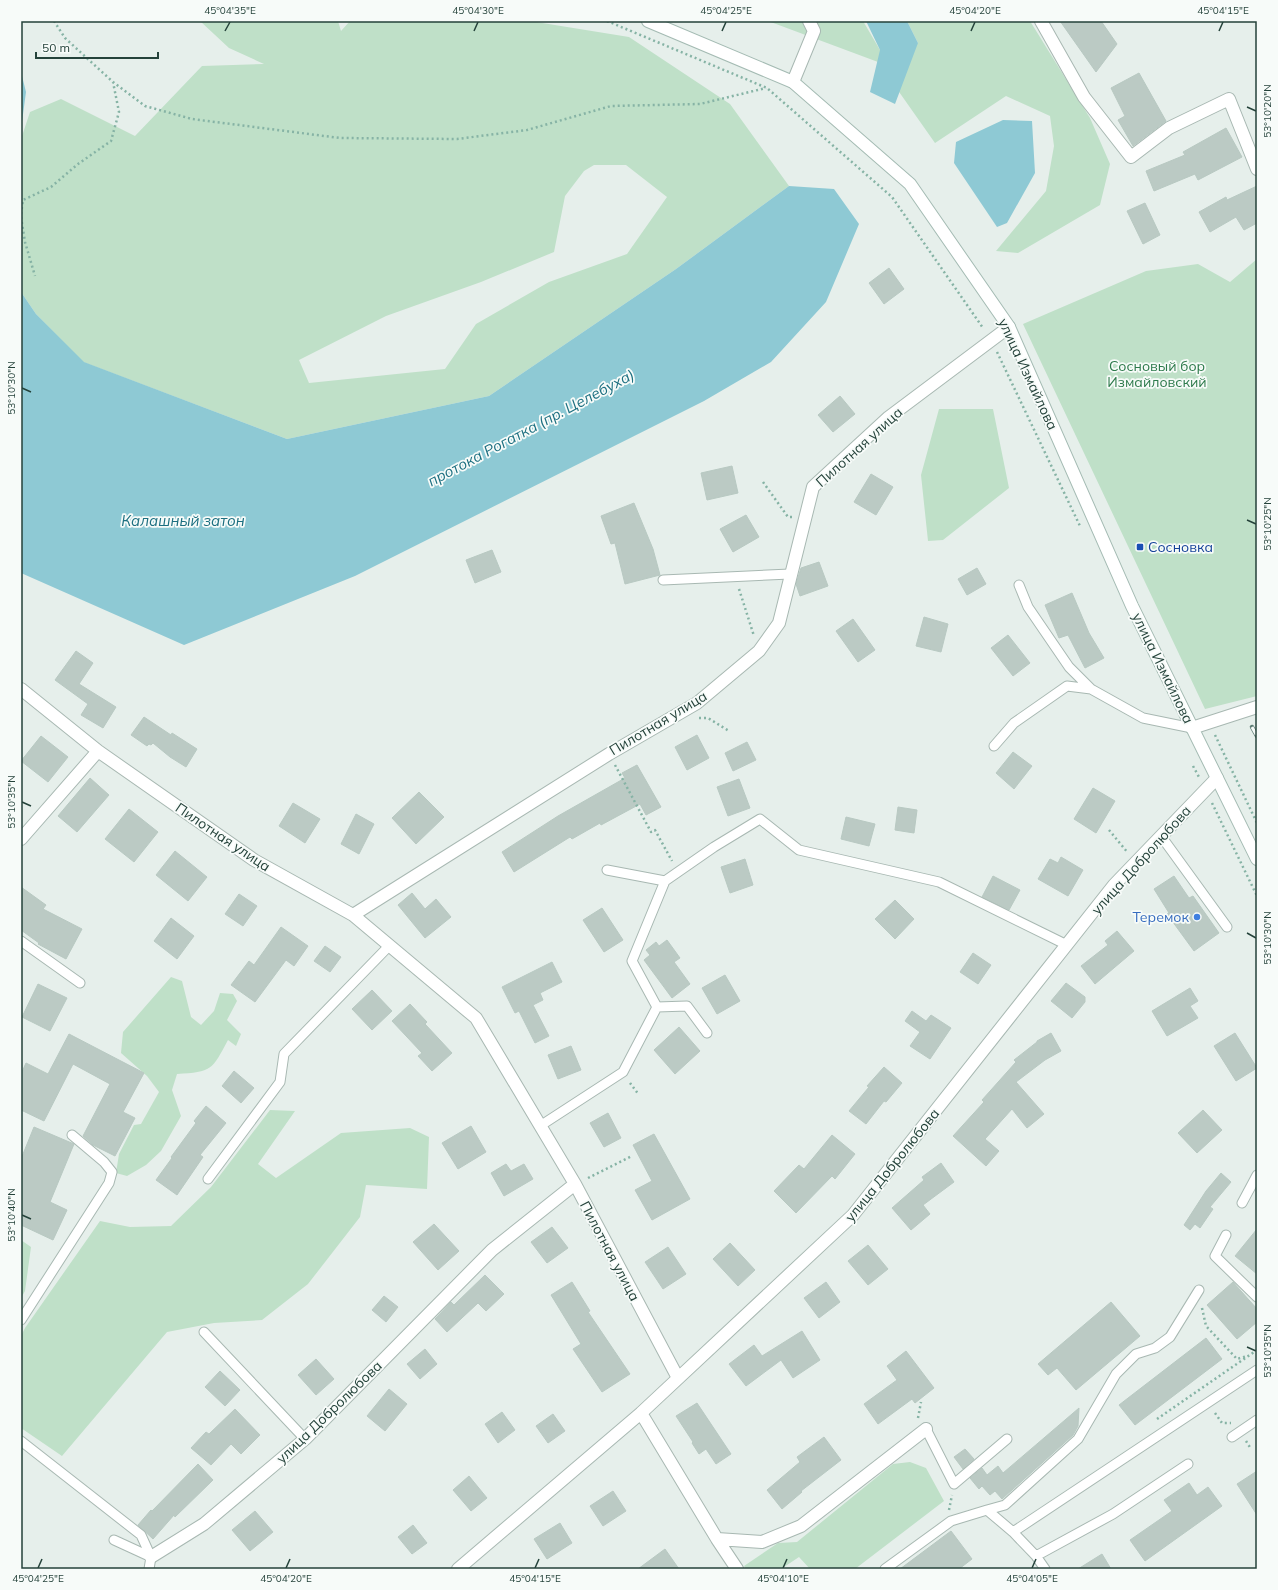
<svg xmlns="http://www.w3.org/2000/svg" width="1278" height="1590" font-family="Mulish,sans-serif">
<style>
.green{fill:#bfe0c8;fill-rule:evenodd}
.water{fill:#8ec9d4}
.building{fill:#bbcac4;stroke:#b8c9c2}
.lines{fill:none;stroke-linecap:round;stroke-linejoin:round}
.service-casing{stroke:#a8b8b2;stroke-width:11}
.minor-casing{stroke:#a8b8b2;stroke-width:14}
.secondary-casing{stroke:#a4bbb3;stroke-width:14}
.path{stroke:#86b3a5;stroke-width:2.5;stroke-dasharray:2 3;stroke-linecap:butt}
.service{stroke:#fff;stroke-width:9}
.minor{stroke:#fff;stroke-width:12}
.secondary{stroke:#fff;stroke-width:12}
.rail-casing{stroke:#5f7d75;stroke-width:4.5}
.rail{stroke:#f7fbf9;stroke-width:3;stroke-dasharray:9;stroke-linecap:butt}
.ticks{fill:none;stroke:#24423a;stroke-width:1.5}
.transit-dot{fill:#1a4fb4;stroke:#f7fbf9;stroke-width:1.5}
.shop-dot{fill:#3f7fe0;stroke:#f7fbf9;stroke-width:1.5}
.labels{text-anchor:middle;stroke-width:3.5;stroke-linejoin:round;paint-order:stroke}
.park-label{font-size:14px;fill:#2d7a4b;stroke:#f7fbf9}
.street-label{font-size:14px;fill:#24423a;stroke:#f7fbf9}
.transit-label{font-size:14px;fill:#164399;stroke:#f7fbf9;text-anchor:start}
.shop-label{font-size:14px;fill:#366cbe;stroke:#f7fbf9;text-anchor:end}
.water-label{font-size:15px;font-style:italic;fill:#1c6f80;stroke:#f7fbf9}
.neatline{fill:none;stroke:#24423a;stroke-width:1.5}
.ticks-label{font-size:10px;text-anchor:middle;fill:#24423a}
</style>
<rect width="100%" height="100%" fill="#e6efeb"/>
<path class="green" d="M200 21H338L341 31 350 21H530L629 37 730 104 789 186 676 269 489 396 287 439 83 362 36 314 21 292V139L30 112 61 99 135 136 202 66 264 64 229 48ZM594 165H626L667 197 627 254 549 282 476 324 445 369 309 383 299 360 386 316 481 282 554 252 565 196 584 171Z
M768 21H863L880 50 918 43 907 21H1030L1090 118 1110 164 1100 205 1018 253 996 251 1046 191 1054 146 1050 116 1006 96 935 143 878 62Z
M1257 259V696L1205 709 1023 324 1146 271 1198 264 1230 282Z
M939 409H993L1009 488 943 540 928 541 921 475Z
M171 977 182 981 191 1017 201 1025 214 1011 220 993 233 994 237 1001 227 1020 241 1034 236 1046 228 1040C212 1070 212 1072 177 1074L172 1090 181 1116 161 1151 146 1165 127 1176 116 1173 119 1154 134 1125 141 1124 159 1092 147 1076 121 1053 123 1032Z
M270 1110 295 1111 258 1164 276 1178 341 1133 410 1128 429 1137 427 1189 366 1185 360 1217 308 1284 262 1320 214 1323 167 1332 62 1456 21 1428V1336L25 1328 100 1221 130 1227 171 1226 211 1187Z
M21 1240 31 1247 25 1291 21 1298Z
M910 1462 926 1468 944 1501 855 1569H810L799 1557 781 1569H746L744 1566 778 1543 797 1542 893 1464Z"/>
<path class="water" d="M866 21H907L918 43 895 104 870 92 880 50Z
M21 72 26 92 21 129Z
M1003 120 1032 121 1035 173 1007 223 997 227 954 163 956 142Z
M789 186 834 189 859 224 826 302 771 362 704 401 355 576 184 645 21 573V292L36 314 84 362 287 439 489 396 676 269Z"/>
<path class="building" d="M1060 21H1101L1117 44 1096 72Z
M1139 73 1166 121 1133 146 1118 120 1125 116 1111 88Z
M1226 128 1242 157 1198 180 1195 174 1154 191 1146 171 1185 155 1183 152Z
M1257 186V223L1244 230 1236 217 1210 232 1199 212 1226 197 1227 200Z
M1145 203 1160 235 1143 244 1127 211Z
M889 268 904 289 884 304 869 283Z
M840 396 855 414 833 432 818 415Z
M732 466 738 493 707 500 701 473Z
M871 474 893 487 876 515 854 502Z
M634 503 653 549 660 575 625 584 615 543 611 544 601 516Z
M746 515 759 537 733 552 720 529Z
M492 550 501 572 475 583 466 560Z
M819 562 828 586 800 596 796 584 801 568Z
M977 568 986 584 967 595 958 579Z
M1072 593 1089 633 1104 658 1085 668 1068 635 1059 638 1045 605Z
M924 617 948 624 941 652 916 646Z
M853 619 875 650 858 662 836 631Z
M1008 635 1030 663 1013 676 991 648Z
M76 651 93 663 79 684 116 707 103 728 81 715 88 704 55 680Z
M144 717 171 735 172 733 197 749 186 767 170 757 153 743 151 745 149 744 147 746 131 735Z
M697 735 709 758 687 770 675 747Z
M41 736 68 757 48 782 21 761Z
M747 742 756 760 733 771 725 753Z
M1013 752 1032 766 1014 789 996 773Z
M637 765 661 807 646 815 640 804 601 825 600 823 572 839 570 837 514 872 502 852 558 816 625 778 622 773Z
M90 778 109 795 77 832 58 816Z
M739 779 750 808 728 816 717 787Z
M1093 788 1115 801 1096 833 1074 819Z
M419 792 444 817 416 844 392 818Z
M293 803 320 819 305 843 279 826Z
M898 807 917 810 914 833 895 830Z
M129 809 158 832 134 862 105 839Z
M356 814 374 824 359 854 341 844Z
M846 817 875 824 869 846 841 839Z
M175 851 207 877 188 901 156 875Z
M1061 857 1083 870 1068 896 1038 879 1050 859 1058 863Z
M745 859 753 885 730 893 721 867Z
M993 876 1020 890 1009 910 982 897Z
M1174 876 1189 898 1193 896 1219 933 1194 951 1167 914 1169 913 1154 889Z
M21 887 46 905 43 909 82 929 66 959 38 944 39 943 21 930Z
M412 893 425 909 436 899 451 917 425 938 398 905Z
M239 894 257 906 243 926 225 914Z
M895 900 914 919 895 939 875 919Z
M602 908 623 940 604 952 583 920Z
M171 918 194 936 177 959 154 941Z
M281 927 308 946 294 966 286 960 255 1002 231 985 249 961 254 965Z
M1117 931 1134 951 1095 984 1081 966 1108 945 1105 941Z
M667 940 680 958 674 962 690 984 672 998 644 960 650 955 646 950 656 942 659 946Z
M325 946 341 957 330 972 314 961Z
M973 953 991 965 978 984 960 972Z
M552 962 562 982 540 993 543 1000 533 1005 549 1036 535 1043 519 1011 515 1013 502 987Z
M725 975 740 1001 717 1014 702 988Z
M1066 983 1085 997V1002L1072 1018 1051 1001Z
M38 984 67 998 50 1031 22 1017Z
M1190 988 1198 1001 1190 1006 1198 1018 1167 1036 1152 1011Z
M372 990 392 1011 372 1030 352 1009Z
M410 1004 427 1022 425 1024 452 1053 432 1071 418 1056 422 1053 392 1021Z
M912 1011 926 1021 931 1015 951 1028 930 1059 910 1046 920 1032 905 1021Z
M679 1027 700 1051 675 1074 654 1050Z
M1051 1033 1061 1051 1045 1060 1016 1082 1044 1114 1027 1128 1012 1109 985 1139 999 1151 986 1166 953 1136 984 1102 982 1100 1016 1062 1014 1060 1037 1042V1041Z
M1235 1033 1257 1068 1236 1081 1214 1046Z
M69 1034 144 1073 123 1112 135 1118 115 1156 93 1145 83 1136 110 1084 73 1064 44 1121 21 1110V1074L26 1063 48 1074Z
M571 1046 581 1070 558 1079 548 1055Z
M884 1067 902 1083 886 1102 884 1101 866 1124 849 1111 869 1087 867 1086Z
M234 1071 254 1088 241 1103 222 1086Z
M206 1106 226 1123 200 1155 203 1157 177 1195 156 1180 172 1158 171 1157 196 1123 194 1121Z
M1203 1110 1222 1130 1197 1153 1178 1133Z
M608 1113 621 1138 604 1147 590 1123Z
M471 1126 486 1152 458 1169 442 1143Z
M34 1127 74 1144 50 1202 67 1210 53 1240 21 1225V1159Z
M654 1134 690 1199 652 1220 635 1190 652 1181 633 1145Z
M832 1135 855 1154 835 1179 832 1176 796 1213 774 1191 799 1165 804 1169Z
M941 1163 954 1182 923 1205 930 1214 911 1230 892 1208 924 1180 922 1177Z
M506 1164 511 1171 524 1164 533 1179 504 1196 491 1173Z
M1221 1173 1231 1182 1210 1207 1213 1209 1200 1228 1195 1224 1190 1230 1184 1225 1206 1191Z
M434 1224 459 1251 438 1270 413 1242Z
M552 1227 568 1248 547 1263 531 1242Z
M1257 1229V1274L1235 1256Z
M730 1243 755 1270 738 1286 713 1259Z
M868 1245 888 1269 868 1285 848 1261Z
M668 1247 686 1274 663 1289 645 1262Z
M485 1275 504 1294 486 1311 478 1303 447 1332 435 1319 451 1302 454 1305Z
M572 1282 590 1311 588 1312 630 1374 602 1392 573 1349 581 1344 551 1295Z
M826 1282 840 1302 819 1318 804 1298Z
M1233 1282 1257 1309V1322L1237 1339 1207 1305Z
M384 1296 398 1307 386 1322 372 1310Z
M1111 1302 1140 1336 1076 1390 1057 1368 1048 1375 1038 1364Z
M802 1331 820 1360 793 1378 781 1360 746 1386 729 1364 754 1345 762 1356Z
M1206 1338 1222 1359 1135 1425 1119 1405Z
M425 1349 437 1364 420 1379 407 1364Z
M906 1351 934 1388 915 1403 912 1399 878 1424 864 1404 897 1380 887 1366Z
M316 1359 334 1379 316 1395 298 1375Z
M220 1371 240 1390 225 1406 205 1387Z
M389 1389 407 1404 385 1431 367 1416Z
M697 1403 731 1454 716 1464 706 1449 699 1454 692 1443 693 1442 676 1416Z
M1079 1408 1078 1426 1073 1435 1002 1499 995 1491 990 1495 982 1486 979 1489 970 1478 982 1468 987 1475 998 1466 1003 1473Z
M235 1409 260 1435 241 1454 231 1444 211 1465 191 1448 206 1432 209 1434Z
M502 1412 515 1430 498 1443 485 1424Z
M553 1414 565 1431 548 1443 536 1426Z
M824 1437 841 1460 801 1491 802 1492 782 1509 767 1490 800 1462 797 1457Z
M965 1449 974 1459 963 1469 954 1457Z
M198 1464 213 1480 175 1517 174 1515 153 1539 138 1525 151 1510 152 1511Z
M1257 1471V1515L1237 1484Z
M469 1476 487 1498 471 1511 453 1490Z
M1189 1483 1197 1495 1208 1487 1222 1506 1145 1561 1130 1540 1172 1511 1164 1500Z
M613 1491 626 1511 603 1526 590 1506Z
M255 1511 273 1532 250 1551 232 1530Z
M560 1523 572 1543 547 1559 534 1539Z
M413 1525 427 1543 412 1554 398 1537Z
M951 1531 972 1559 959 1569H900Z
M665 1549 679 1569H638Z
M1102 1554 1111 1569H1078Z"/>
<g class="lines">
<defs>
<path id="service" d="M663 580 790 574
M1019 585 1028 607 1069 667 1091 689
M994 746 1014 723 1067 686 1091 689 1143 718 1192 728
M1161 836 1227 927
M607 870 665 881
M21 941 80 983
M657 1007 687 1006 707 1033
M540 1126 623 1072 657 1007 632 961 665 881 714 847 760 819 799 850 939 882 1067 945
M208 1179 280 1082 284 1054 390 945
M1242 1203 1257 1175
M1226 1235 1215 1256 1257 1297
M21 1320 109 1183 112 1172 104 1162 72 1135
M204 1332 305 1439
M926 1429 954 1484 1007 1439
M1232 1437 1257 1420
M21 1441 141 1535 151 1557 149 1569
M987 1510 1005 1505 1078 1439 1116 1374 1136 1354 1155 1348 1170 1337 1199 1290
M114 1540 151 1557
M1036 1556 1113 1514 1188 1464
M885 1569 951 1521 987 1510 1013 1532
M1045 1569 1036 1556 1013 1532 1257 1370"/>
<path id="minor" d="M1041 21 1084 97 1131 157 1169 128 1229 99 1257 169
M793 82 814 31 809 21
M21 689 98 751 254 860 353 915 476 1018 575 1184 678 1378
M1192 728 1257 707
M21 839 98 751
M353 915 609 754 697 703 759 651 779 623 813 487 889 417 1009 327
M641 1413 717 1539 737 1569
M717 1539 762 1542 801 1526 926 1429
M151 1557 204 1524 305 1439 492 1250 575 1184
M458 1569 641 1413 853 1215 1114 885 1217 778"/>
<path id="secondary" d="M648 21 793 82 910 184 1009 327 1132 606 1257 859"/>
</defs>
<use href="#service" class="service-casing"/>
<use href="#minor" class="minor-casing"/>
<use href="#secondary" class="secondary-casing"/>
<path class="path" d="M54 21 65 38 113 82 145 106 192 119 340 138 457 139 527 130 611 106 700 104 766 88
M607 21 767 88 892 197 983 328
M21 214 23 200 51 187 78 164 111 141 119 112 113 82
M21 217 25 242 35 276
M997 352 1080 526
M763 482 788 517H792
M739 589 754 636
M699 718H708L729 731
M1215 735 1257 823
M615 765 651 832 655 830 672 861
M1193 766 1199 777
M1212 803 1257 896
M1109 830 1128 853
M630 1083 639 1095
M588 1178 632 1156
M1202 1308 1206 1326 1237 1359 1247 1356
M1215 1413 1222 1423H1231
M918 1418 921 1402
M1157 1419 1257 1350
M1246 1441 1251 1449
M949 1510 952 1495"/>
<use href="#service" class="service"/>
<use href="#minor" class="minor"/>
<use href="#secondary" class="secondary"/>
<defs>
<path id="rail" d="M1252 727 1257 736"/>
</defs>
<use href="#rail" class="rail-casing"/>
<use href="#rail" class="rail"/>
</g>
<path class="ticks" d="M225 31 230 22M474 31 478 22M722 31 726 22M971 31 975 22M1219 31 1223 22M1247 107 1256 111M22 388 31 392M1247 520 1256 524M22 802 31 806M1247 933 1256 938M22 1215 31 1219M1247 1347 1256 1351M38 1568 42 1559M286 1568 290 1559M535 1568 539 1559M783 1568 787 1559M1032 1568 1036 1559"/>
<rect class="transit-dot" x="1136" y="543" width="8" height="8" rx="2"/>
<circle class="shop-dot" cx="1197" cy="917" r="4"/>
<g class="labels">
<g class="park-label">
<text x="1157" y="371">Сосновый бор<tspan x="1157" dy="16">Измайловский</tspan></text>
</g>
<g class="street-label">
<text transform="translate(1028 374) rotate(65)" y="5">улица Измайлова</text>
<text transform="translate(859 447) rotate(-42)" y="5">Пилотная улица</text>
<text transform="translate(1163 668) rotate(64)" y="5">улица Измайлова</text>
<text transform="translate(658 723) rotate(-31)" y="5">Пилотная улица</text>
<text transform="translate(223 837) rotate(34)" y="5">Пилотная улица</text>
<text transform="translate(1141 860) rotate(-48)" y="5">улица Добролюбова</text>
<text transform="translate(892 1165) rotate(-51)" y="5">улица Добролюбова</text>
<text transform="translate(610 1251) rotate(62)" y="5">Пилотная улица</text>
<text transform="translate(329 1412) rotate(-44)" y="5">улица Добролюбова</text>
</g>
<g class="transit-label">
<text x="1148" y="552">Сосновка</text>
</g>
<g class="shop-label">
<text x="1189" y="922">Теремок</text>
</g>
<g class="water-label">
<text transform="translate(531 428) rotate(-28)" y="5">протока Рогатка (пр. Целебуха)</text>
<text x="183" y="526">Калашный затон</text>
</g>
</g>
<rect width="1278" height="1590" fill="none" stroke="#f7fbf9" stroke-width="44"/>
<path d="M36 52v6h122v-6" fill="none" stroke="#24423a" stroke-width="2"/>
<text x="42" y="52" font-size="12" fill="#24423a" stroke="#f7fbf9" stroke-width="3" paint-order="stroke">50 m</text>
<rect x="22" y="22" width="1234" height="1546" class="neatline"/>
<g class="ticks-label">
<text x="230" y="14">45°04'35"E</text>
<text x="478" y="14">45°04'30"E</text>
<text x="726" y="14">45°04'25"E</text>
<text x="975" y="14">45°04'20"E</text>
<text x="1223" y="14">45°04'15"E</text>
<text transform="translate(1267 111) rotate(-90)" y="4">53°10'20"N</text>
<text transform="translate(11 388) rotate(-90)" y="4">53°10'30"N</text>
<text transform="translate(1267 524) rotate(-90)" y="4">53°10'25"N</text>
<text transform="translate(11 802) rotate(-90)" y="4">53°10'35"N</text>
<text transform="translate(1267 938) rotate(-90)" y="4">53°10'30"N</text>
<text transform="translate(11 1215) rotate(-90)" y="4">53°10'40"N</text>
<text transform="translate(1267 1351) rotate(-90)" y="4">53°10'35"N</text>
<text x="38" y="1582">45°04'25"E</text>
<text x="286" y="1582">45°04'20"E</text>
<text x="535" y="1582">45°04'15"E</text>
<text x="783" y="1582">45°04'10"E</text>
<text x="1032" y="1582">45°04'05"E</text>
</g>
</svg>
